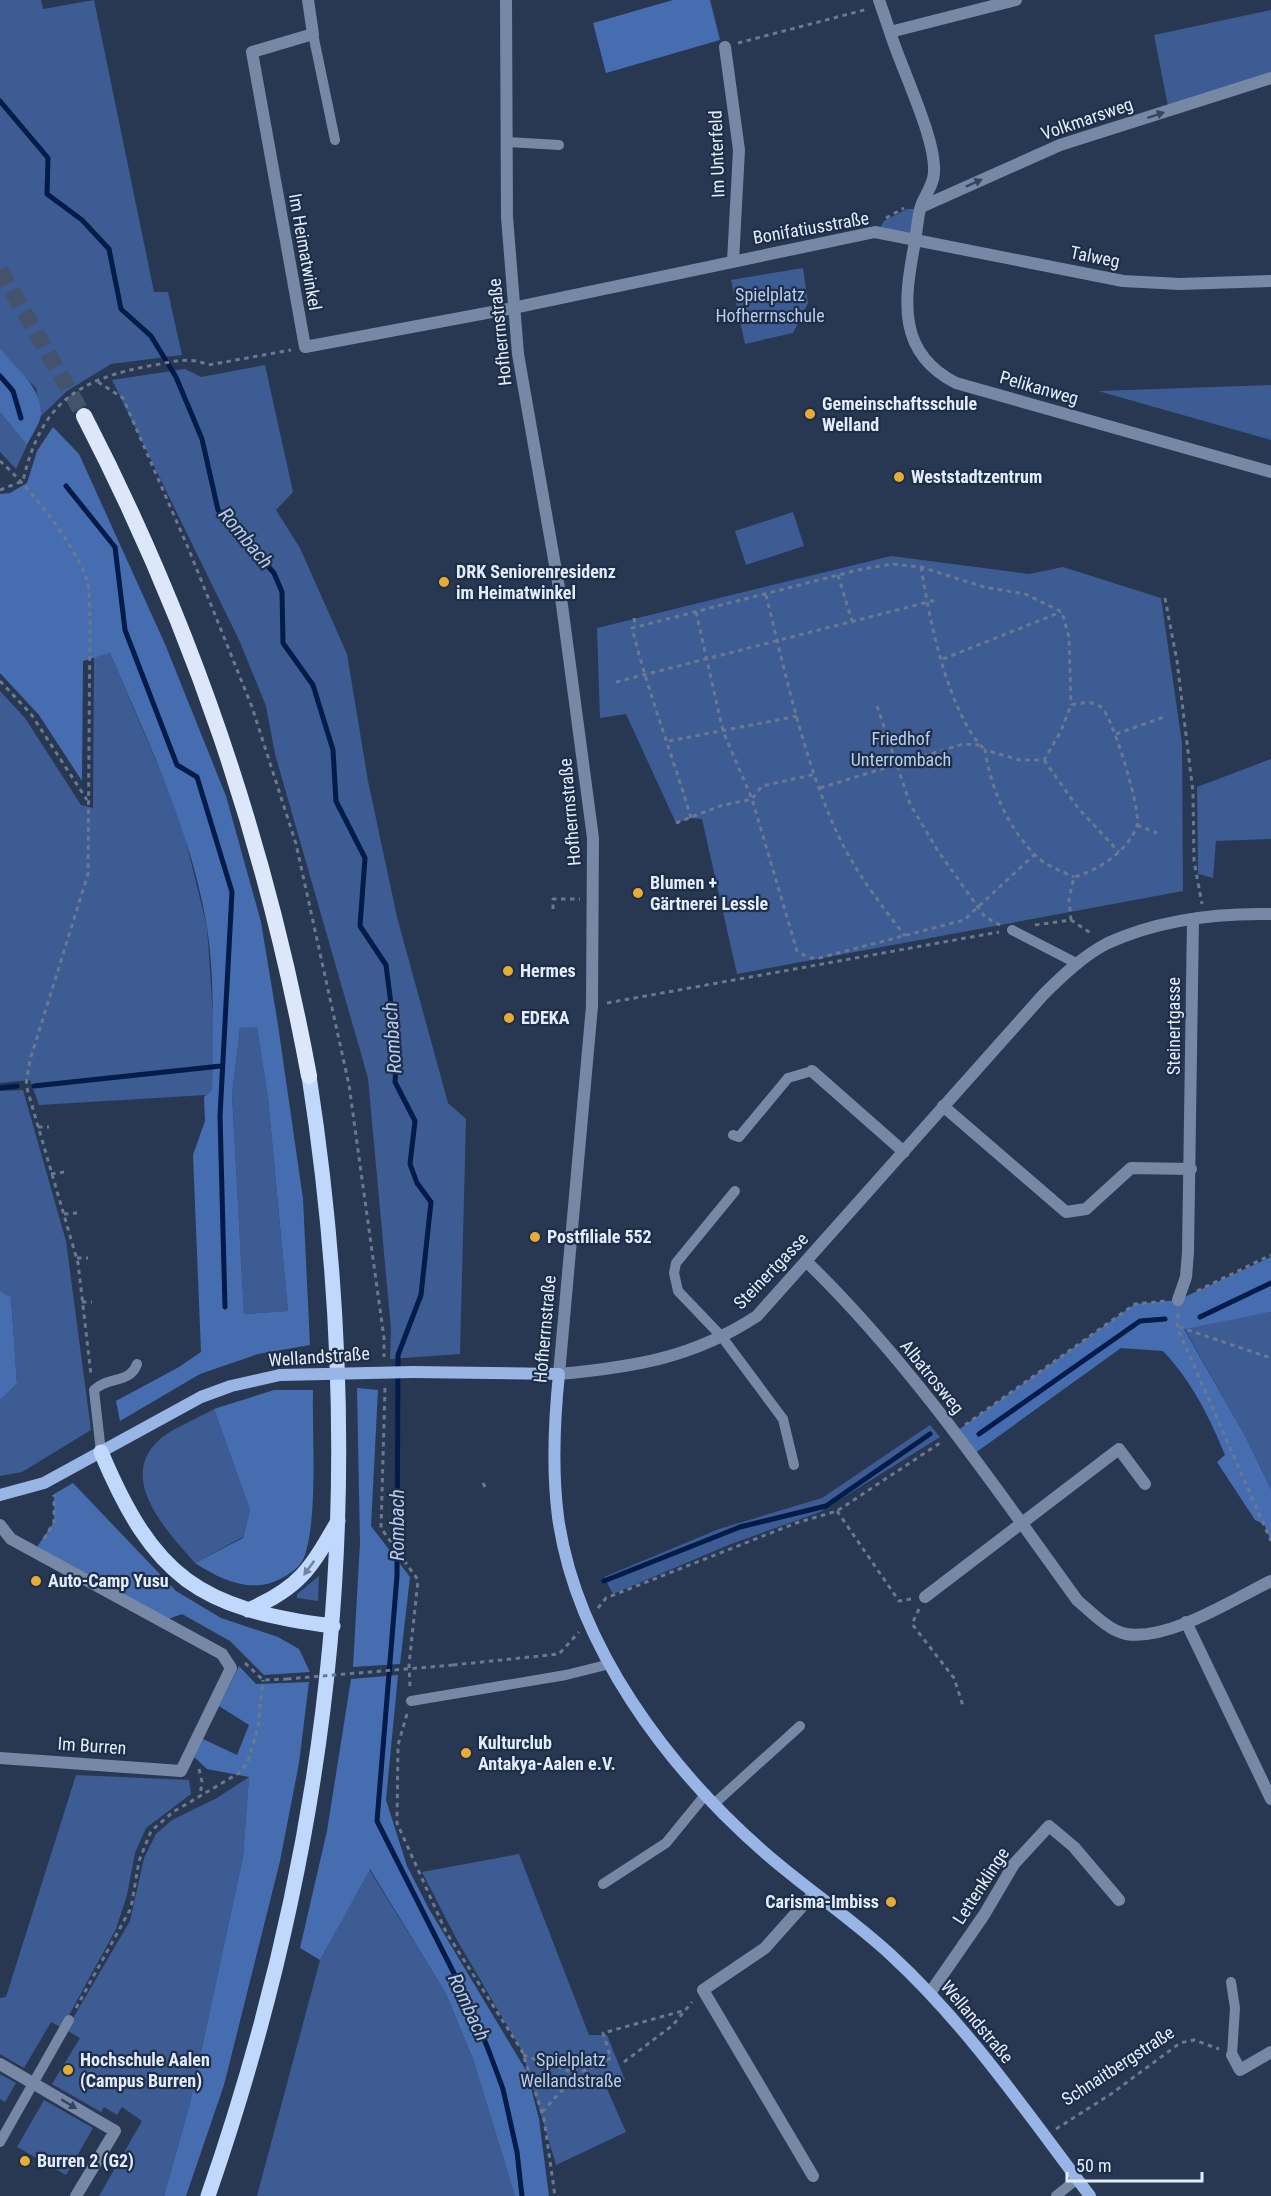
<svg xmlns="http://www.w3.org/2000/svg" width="1271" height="2196" font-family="'Roboto Condensed',sans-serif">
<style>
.green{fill:#3c5c93}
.forest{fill:#466daf;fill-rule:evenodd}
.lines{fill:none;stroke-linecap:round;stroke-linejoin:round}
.stream{stroke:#021b48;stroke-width:5}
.trunk-tunnel{stroke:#44536c;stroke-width:16;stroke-dasharray:16 8;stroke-linecap:butt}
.path{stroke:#6b7990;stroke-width:3;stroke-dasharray:4.5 4.5;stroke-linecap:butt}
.service{stroke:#7688a6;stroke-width:10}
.minor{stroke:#7688a6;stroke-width:12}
.tertiary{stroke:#7688a6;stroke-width:12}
.secondary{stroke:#98b5e5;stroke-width:12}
.primary{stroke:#c1d8fd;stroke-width:15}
.trunk{stroke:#dce7fa;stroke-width:16}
.path-bridge{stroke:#6b7990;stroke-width:3;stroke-dasharray:4.5 4.5;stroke-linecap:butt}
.secondary-bridge{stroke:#98b5e5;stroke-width:12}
.oneway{fill:#35445f}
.oneway2{fill:#7083a2}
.poi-dot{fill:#e7ac36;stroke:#1f2e47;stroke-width:2}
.labels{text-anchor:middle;stroke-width:4.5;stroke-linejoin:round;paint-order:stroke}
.street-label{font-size:18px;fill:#e2ecfd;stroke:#1f2e47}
.park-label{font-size:18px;fill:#b6cdf1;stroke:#1f2e47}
.poi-label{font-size:18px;font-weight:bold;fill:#e2ecfd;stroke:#1f2e47;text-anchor:start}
.water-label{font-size:20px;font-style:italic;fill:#b4caef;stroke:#1f2e47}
</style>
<rect width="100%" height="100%" fill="#283852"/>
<path class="green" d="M0 0H41L43 9 94 0 154 292H168L182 355 111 364 67 391 41 416 36 388 13 366 0 348Z
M1271 10V72L1168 106 1154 35Z
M907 209H918L914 236 878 231 884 221Z
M803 268 808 303 793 333 745 344 731 280Z
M265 365 293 492 276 510 300 548 347 654 368 781 397 917 448 1103 466 1119 460 1354 390 1359 391 1329 368 1078 275 754 266 706 240 642 112 380 185 369 201 377Z
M1271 385V440L1098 391Z
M0 412 27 445 16 469 0 452Z
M793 512 804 546 746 565 735 531Z
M891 556 1029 574 1063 567 1161 598 1182 743 1183 891 737 974 702 819 691 818 676 823 626 714 600 718 597 628Z
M110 653 180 817 207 927 214 1029 212 1090 206 1095 39 1105 30 1080 0 1083V691L25 718 81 805 93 808 94 657Z
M1271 759V839L1216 841 1213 878 1198 874 1197 787Z
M257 1026 268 1098 288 1311 244 1314 232 1094 240 1028Z
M23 1090 66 1241 91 1430 22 1472 0 1476V1400L17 1384 11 1297 0 1291V1091Z
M1271 1312V1489L1244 1434 1184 1328Z
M214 1409 250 1510 243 1537 195 1563C168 1532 117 1480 158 1441 170 1429 199 1418 214 1409Z
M930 1425 940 1437 820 1512 731 1544 613 1594 604 1577 719 1529 822 1498Z
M319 1576 318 1601 297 1598V1594Z
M76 1775 189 1780 191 1794 146 1828 135 1853 127 1895 116 1929 62 2028 51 2022 24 2068 0 2054V1998L6 1997Z
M249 1777 243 1857 190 2103 164 2196H99L142 2121 122 2107 117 2115 104 2107 101 2112 52 2084 80 2038 66 2030 130 1921 144 1858 156 1834 172 1820 217 1798Z
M519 1854 589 2035H607L625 2080 607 2089 626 2132 556 2165 522 2051 457 1940 422 1872Z
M369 1869 446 1994 473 2059 515 2196H257L320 1960Z
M0 2074 16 2083 5 2102 0 2099Z
M44 2100 93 2128 66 2175 17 2147Z"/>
<path class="forest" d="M673 0H710L720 40 606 73 593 23Z
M0 348C15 369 42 386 41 415 40 424 31 436 27 445L0 412Z
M53 427 79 454 165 644 226 796 261 922 278 1025 303 1199 310 1345 258 1354 200 1374 120 1421 116 1401 179 1367 201 1352 193 1155 205 1121 204 1097 212 1090C213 1037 215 980 207 927 191 830 148 742 110 653L83 661 82 781 39 715 0 673V494L10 493 27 483 37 451ZM257 1027 268 1098 288 1311 244 1314 232 1094 240 1028Z
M1271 1257V1312L1184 1329 1244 1434 1271 1489V1541L1264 1524 1255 1520 1217 1462 1225 1455C1209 1416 1192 1382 1163 1351L1121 1348 971 1456 954 1433 1135 1304 1178 1300Z
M0 1291 11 1297 17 1384 0 1400Z
M357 1388 378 1390 371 1526 410 1577 400 1664 353 1667 360 1543Z
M274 1390H313C312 1435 318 1514 305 1555 302 1565 293 1572 284 1577 253 1595 223 1581 195 1563L243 1538 250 1510 214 1409Z
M73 1483 176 1591 221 1618 278 1637 299 1649 310 1672 264 1675 230 1641 182 1614 163 1621 35 1550 54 1522V1494Z
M239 1666 256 1684 309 1682 299 1763 280 1861 224 2085 186 2196H164L190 2103 243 1857 249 1777 207 1769 194 1757 203 1739 237 1755 249 1725 219 1706Z
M398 1675 386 1800 407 1866 429 1909 527 2072 539 2119 549 2196H515L473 2059 446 1994 370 1869 320 1960 300 1948 327 1831 351 1679Z"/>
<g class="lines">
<path class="stream" d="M0 101 48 158 47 194 82 220 109 249 121 309 151 336 176 377 202 439 218 510 274 573 282 592 283 643 313 685 333 750 336 801 365 858 360 926 386 965 397 1051 395 1082 415 1121 410 1164 417 1183 431 1202 421 1295 398 1355 397 1576 377 1821 472 2009 490 2054 503 2089 517 2152 522 2196
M0 376 13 391 21 418
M66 486 115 547 125 630 177 765 197 777 232 892 220 1116 225 1307
M34 1086 221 1066
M0 1088 17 1086
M1200 1317 1271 1283
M979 1434 1140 1321 1165 1319
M604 1581 740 1527 826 1506 930 1434"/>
<path class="trunk-tunnel" d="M0 270 84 416"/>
<path class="path" d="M738 43 868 9
M886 218 904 208
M98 382 123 398 189 550 252 707 296 844 349 1085 384 1338V1357
M0 461C29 487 74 542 87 580 90 590 89 605 90 617L88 874 30 1060 26 1085 78 1263 91 1375
M0 490 23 481C41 403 77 379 154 365 173 362 190 356 208 365L291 350
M921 567C929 618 948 714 985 750
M838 575 852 621
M766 595C785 672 805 765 839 837 856 873 881 905 905 936
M1165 598 1177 661 1193 792 1194 861 1202 904
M696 612 723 731 752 799 797 951 809 958H819L964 920 1034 855
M634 618 636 627
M943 659 1061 612
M0 681 31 714 87 800
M616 682 936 600
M877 706 910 804 938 851 985 917 1000 925
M1116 734 1164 717
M669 741 798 716
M1044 760 1078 808 1119 852
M820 788 963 744 979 745
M691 818C672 754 648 692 632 628L636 627 858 570 892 564 921 567 984 587 1025 594 1062 612 1069 637 1071 705
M676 823 720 806 752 799 762 786 816 774
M1137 825 1157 833
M553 909V899H580
M1071 920 1069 899 1074 877C1099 870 1128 851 1137 826 1142 813 1113 718 1102 708 1094 700 1081 703 1071 705L1061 731 1044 760H1020L985 750C991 789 1007 825 1034 854 1044 865 1061 871 1074 877
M1035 925 1071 920 1092 934
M607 1003 999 932
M38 1127H49
M51 1174 64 1172
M64 1214 77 1213
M77 1258H88
M1197 1291 1271 1255
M82 1302H92
M1178 1314 1177 1327 1271 1541
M1179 1327 1271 1358
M385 1388 381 1528 418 1580 409 1665 410 1687
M965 1425 1135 1304 1166 1301
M483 1483 486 1489
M837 1511 899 1601 911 1599
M44 1539 54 1522V1495
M598 1608 606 1598 796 1523 837 1511 943 1441
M919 1609 912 1624 954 1678 963 1706
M245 1663 263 1680 287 1679
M453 1665 559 1654 579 1632
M407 1714 398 1745 397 1823 446 1932 522 2051 544 2119 555 2196
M199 1769 202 1782 200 1796
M76 2008 131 1908 139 1861 151 1831 173 1812 239 1773 248 1762 258 1727 263 1680
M523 2055 577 2074 611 2058 603 2033 686 2010
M624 2062 673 2025 692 2002
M542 2112 577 2074
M1056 2129 1111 2094 1180 2043 1194 2040 1219 2049"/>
<path class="service" d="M313 34 335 140
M507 142 559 145
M1012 930 1078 964
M733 1135 739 1137 788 1078 812 1071
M735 1191 676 1263 674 1273 678 1291 722 1337 783 1419 794 1465
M101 1452 94 1390C108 1376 130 1384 137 1364
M411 1701 566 1675 610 1664
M715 1803 800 1726
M603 1884 666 1843 706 1794
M1231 1982 1235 2008 1232 2055
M0 2142 69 2020
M1056 2196 1077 2179"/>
<path class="minor" d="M308 0 313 34 252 52 305 347 513 308 875 232 1123 281 1180 284 1271 281
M879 0 890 32
M1016 0 890 32C901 68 936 138 934 172 934 184 925 195 921 206 917 218 917 233 914 247 904 301 897 353 956 383L1271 472
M725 47 739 150 733 261
M921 207 1060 145 1271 78
M812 1071 904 1152
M943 1106 1066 1212 1086 1209 1131 1168 1191 1169
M807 1262C910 1362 993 1484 1077 1600 1090 1611 1109 1631 1126 1634 1169 1641 1232 1600 1271 1581
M1178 1300 1186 1277 1188 1252 1193 920
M559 1374C634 1367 693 1358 757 1316L1043 995C1062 976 1084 955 1108 943 1158 920 1217 913 1271 914
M0 1525 11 1539 222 1654 231 1668 181 1771 0 1758
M925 1597 1119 1449 1145 1484
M1186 1622 1271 1799
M930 1993 984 1915 1014 1864 1049 1826 1074 1847 1119 1900
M1232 2055 1240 2070 1271 2052
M0 2064 115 2131 76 2196
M813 2176 703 1990 765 1948 814 1893"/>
<path class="tertiary" d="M506 0 507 217 518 354 562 605 593 838 592 1006 559 1374"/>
<path class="secondary" d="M413 1372 559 1374C554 1422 552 1470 558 1517 576 1646 668 1768 764 1852 805 1888 851 1918 891 1955 968 2026 1027 2113 1090 2196
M0 1495 44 1483 201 1397 231 1386 280 1375"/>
<path class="primary" d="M101 1452C154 1578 199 1609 333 1626
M248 1610C300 1588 311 1568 338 1521
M208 2196C338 1821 370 1469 309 1076"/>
<path class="trunk" d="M84 416C193 627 266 843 309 1076"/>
<path class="path-bridge" d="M287 1679 453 1665"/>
<path class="secondary-bridge" d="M280 1375 413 1372"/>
</g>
<defs><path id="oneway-solid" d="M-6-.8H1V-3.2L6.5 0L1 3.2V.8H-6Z" transform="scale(1.5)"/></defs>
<g class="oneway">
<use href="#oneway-solid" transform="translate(1156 115) rotate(-18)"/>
<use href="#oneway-solid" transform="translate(974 183) rotate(-24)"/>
<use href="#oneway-solid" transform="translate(69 2104) rotate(31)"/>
</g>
<use class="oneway2" href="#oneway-solid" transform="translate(309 1568) rotate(126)"/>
<g class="poi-dot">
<circle cx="810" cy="414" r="6"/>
<circle cx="899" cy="477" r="6"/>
<circle cx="444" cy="582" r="6"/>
<circle cx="638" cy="893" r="6"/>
<circle cx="508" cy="971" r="6"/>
<circle cx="509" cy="1018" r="6"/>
<circle cx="535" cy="1237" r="6"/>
<circle cx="36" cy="1581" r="6"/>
<circle cx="466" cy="1753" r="6"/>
<circle cx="891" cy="1902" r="6"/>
<circle cx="68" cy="2070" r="6"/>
<circle cx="25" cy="2161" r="6"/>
</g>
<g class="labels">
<g class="street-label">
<text transform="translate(1087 119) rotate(-19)" y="6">Volkmarsweg</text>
<text transform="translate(717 154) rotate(-92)" y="6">Im Unterfeld</text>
<text transform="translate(811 228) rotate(-10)" y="6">Bonifatiusstraße</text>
<text transform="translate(305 252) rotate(80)" y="6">Im Heimatwinkel</text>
<text transform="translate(1095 257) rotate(11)" y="6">Talweg</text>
<text transform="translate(500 332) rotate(-96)" y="6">Hofherrnstraße</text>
<text transform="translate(1039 388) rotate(16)" y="6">Pelikanweg</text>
<text transform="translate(570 812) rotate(-95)" y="6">Hofherrnstraße</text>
<text transform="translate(1174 1026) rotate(-90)" y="6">Steinertgasse</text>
<text transform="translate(771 1271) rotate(-46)" y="6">Steinertgasse</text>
<text transform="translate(545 1329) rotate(-85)" y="6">Hofherrnstraße</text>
<text transform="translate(319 1357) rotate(-4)" y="6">Wellandstraße</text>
<text transform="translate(932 1377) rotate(51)" y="6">Albatrosweg</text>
<text transform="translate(92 1746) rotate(4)" y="6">Im Burren</text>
<text transform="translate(981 1886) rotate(-57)" y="6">Lettenklinge</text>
<text transform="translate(977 2022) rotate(50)" y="6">Wellandstraße</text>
<text transform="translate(1118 2066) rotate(-33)" y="6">Schnaitbergstraße</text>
</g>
<g class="park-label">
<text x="770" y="301">Spielplatz<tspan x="770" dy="21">Hofherrnschule</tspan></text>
<text x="901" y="745">Friedhof<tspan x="901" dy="21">Unterrombach</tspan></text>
<text x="571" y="2066">Spielplatz<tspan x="571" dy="21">Wellandstraße</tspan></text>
</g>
<g class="poi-label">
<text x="822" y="410">Gemeinschaftsschule<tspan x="822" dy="21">Welland</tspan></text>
<text x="911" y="483">Weststadtzentrum</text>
<text x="456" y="578">DRK Seniorenresidenz<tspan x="456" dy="21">im Heimatwinkel</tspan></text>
<text x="650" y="889">Blumen +<tspan x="650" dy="21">Gärtnerei Lessle</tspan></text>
<text x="520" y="977">Hermes</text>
<text x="521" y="1024">EDEKA</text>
<text x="547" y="1243">Postfiliale 552</text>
<text x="48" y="1587">Auto-Camp Yusu</text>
<text x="478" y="1749">Kulturclub<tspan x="478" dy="21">Antakya-Aalen e.V.</tspan></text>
<text x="879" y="1908" text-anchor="end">Carisma-Imbiss</text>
<text x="80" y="2066">Hochschule Aalen<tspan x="80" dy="21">(Campus Burren)</tspan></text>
<text x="37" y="2167">Burren 2 (G2)</text>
</g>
<g class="water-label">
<text transform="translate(246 538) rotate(50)" y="7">Rombach</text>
<text transform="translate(392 1038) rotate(-94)" y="7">Rombach</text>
<text transform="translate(397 1525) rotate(-90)" y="7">Rombach</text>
<text transform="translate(469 2007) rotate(65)" y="7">Rombach</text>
</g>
</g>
<path d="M1067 2172v9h135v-9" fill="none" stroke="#e2ecfd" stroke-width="3"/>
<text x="1076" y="2172" font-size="18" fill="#e2ecfd" stroke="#1f2e47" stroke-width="4.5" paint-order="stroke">50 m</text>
</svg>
